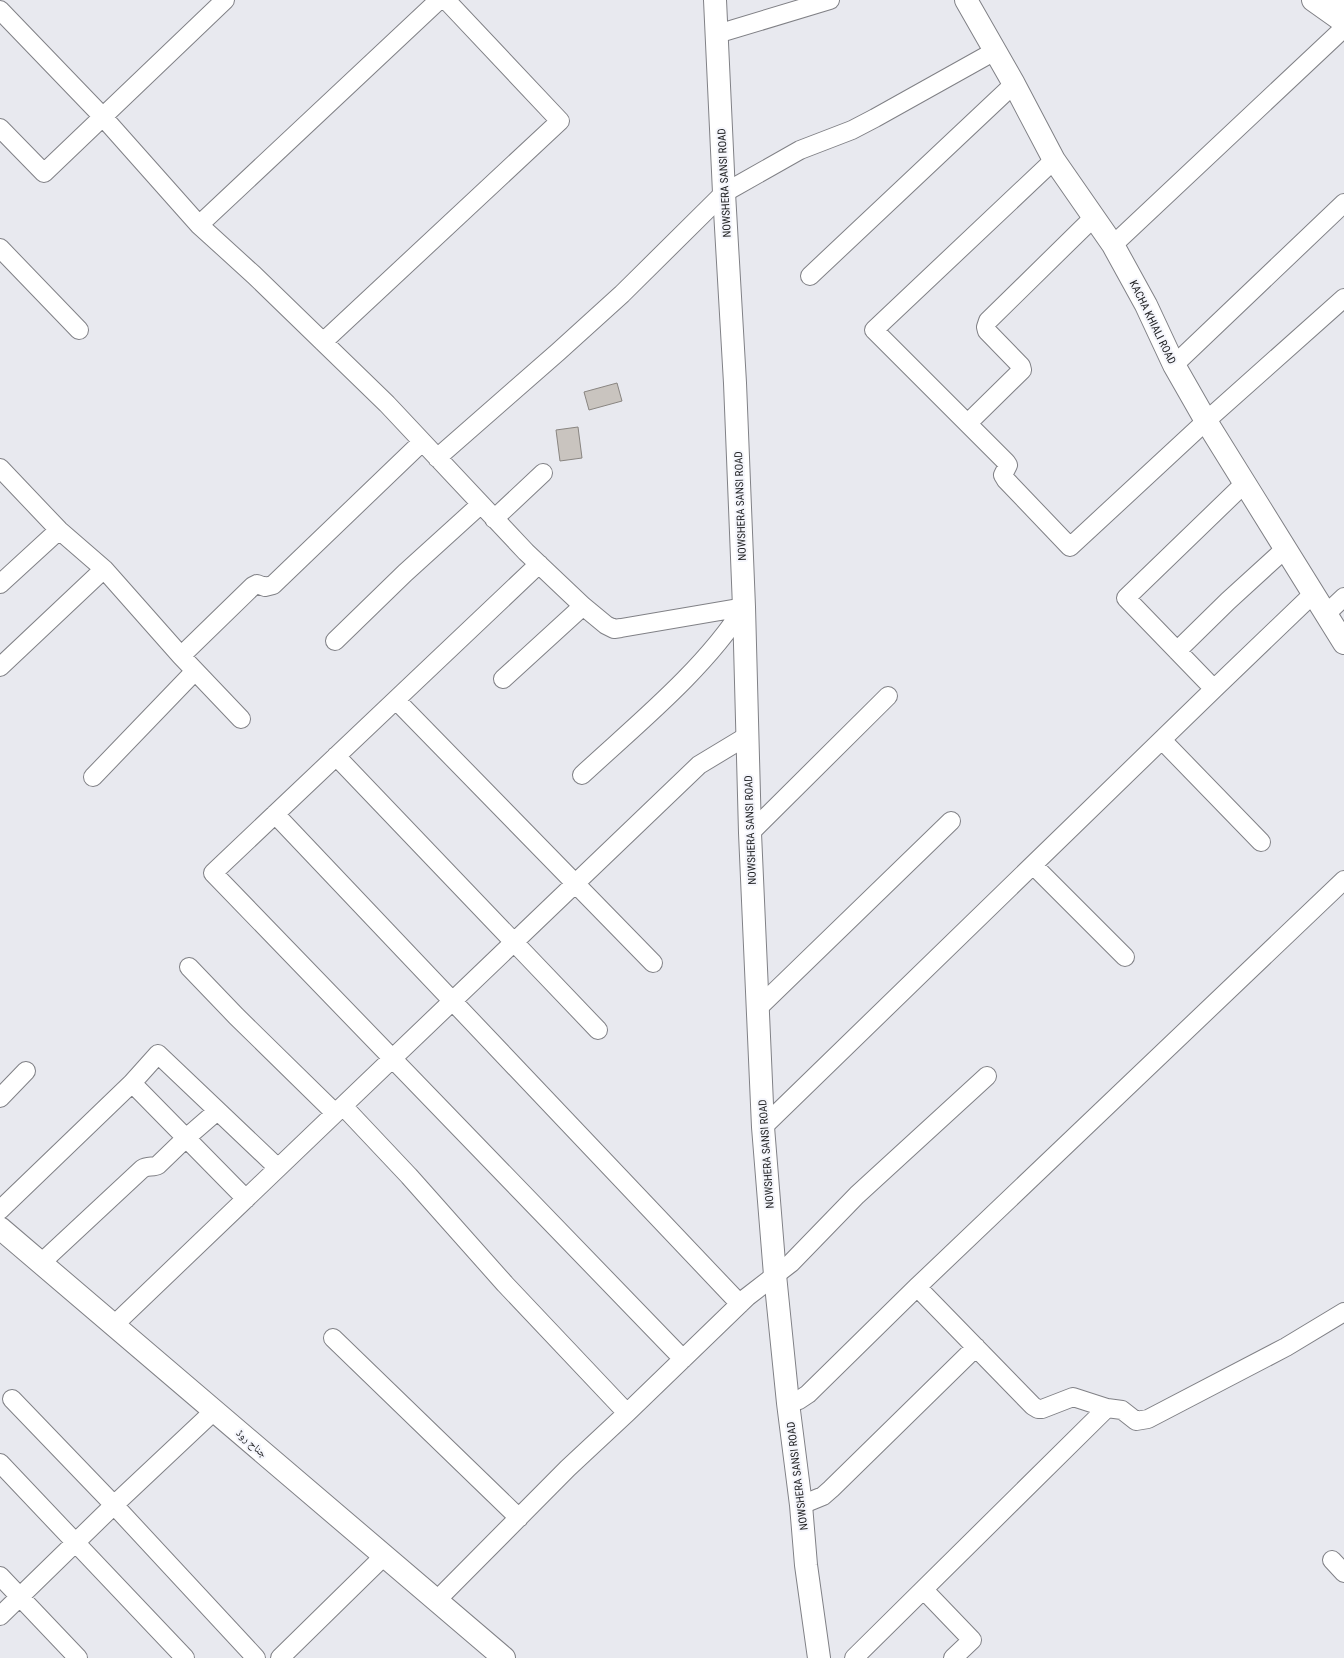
<svg xmlns="http://www.w3.org/2000/svg" width="1344" height="1658" font-family="'Roboto Condensed','Noto Naskh Arabic',sans-serif">
<style>
.building{fill:#c9c4bf;stroke:#898581}
.lines{fill:none;stroke-linecap:round;stroke-linejoin:round}
.street-casing{stroke:#808186;stroke-width:20}
.secondary-casing{stroke:#808186;stroke-width:24}
.primary-casing{stroke:#808186;stroke-width:24}
.street{stroke:#fff;stroke-width:18}
.secondary{stroke:#fff;stroke-width:22}
.primary{stroke:#fff;stroke-width:22}
.labels{text-anchor:middle;stroke-width:4;stroke-linejoin:round;paint-order:stroke}
.street-label{font-size:11px;fill:#242527;stroke:#f5f6fc}
</style>
<rect width="100%" height="100%" fill="#e8e9ef"/>
<path class="building" d="M617 383 622 401 589 410 584 392Z
M578 427 582 458 560 461 556 430Z"/>
<g class="lines">
<defs>
<path id="street" d="M0 10 103 117 199 225 254 275 387 404 526 552 583 606 606 625 614 629 621 628 744 607
M1329 12 1341 0
M717 34 830 0
M0 128 44 173 225 0
M1054 160 874 330 1006 462 1008 465 1003 475 1006 480 1070 547 1206 421 1344 298
M199 225 439 0
M1113 245 1344 28
M0 248 79 330
M810 276 1014 84
M323 342 560 121 446 0
M1174 365 1344 203
M968 423 1022 370 1021 366 987 331 986 327 988 321 1094 217
M437 458 558 352 622 294 724 193 800 150 852 130 875 118 995 51
M0 468 59 530 104 569 181 656 241 719
M494 519 543 473
M539 564 213 873 683 1359
M0 584 59 530
M1327 613 1344 597
M335 641 405 573 481 504
M1177 651 1228 601 1285 549
M181 656 253 586 257 584 265 587 273 585 422 442
M0 667 104 569
M503 679 583 606
M1214 689 1126 598 1244 484
M396 700 653 963
M1162 740 1261 842
M336 756 598 1030
M582 775C637 724 704 670 744 607
M93 777 195 671
M275 814 740 1304
M750 833 888 696
M1033 865 1125 957
M189 967 236 1016 335 1113
M758 1008 951 821
M132 1083 246 1199
M0 1098 26 1071
M343 1106 409 1176 505 1284 627 1413
M763 1127 1214 689 1313 594
M0 1210 132 1083 158 1054 278 1168
M41 1263 142 1169C148 1165 153 1168 158 1165L186 1138 216 1112
M917 1287 1033 1406 1038 1409H1042L1073 1397 1107 1408
M114 1325 699 765 747 736
M333 1338 519 1518
M12 1399 114 1505 256 1658
M788 1403 799 1400 808 1394 917 1287 1344 880
M0 1463 185 1658
M801 1505 823 1496 831 1489 976 1347
M1332 1560 1344 1573
M0 1576 78 1658
M924 1590 972 1640 953 1658
M436 1601 568 1468 627 1413 747 1297 791 1263 857 1195 987 1076
M0 1616 114 1505 214 1411
M280 1658 384 1556
M854 1658 1107 1408 1122 1410 1136 1421 1148 1419 1286 1347 1344 1312"/>
<path id="secondary" d="M715 0 724 193 735 383 744 607 750 833 763 1127 775 1275 788 1403 801 1505 806 1565 819 1658
M966 0 1014 84 1054 160 1113 245 1146 305 1174 365 1206 421 1344 643
M1313 0 1344 22"/>
<path id="primary" d="M0 1228 504 1658"/>
</defs>
<use href="#street" class="street-casing"/>
<use href="#secondary" class="secondary-casing"/>
<use href="#primary" class="primary-casing"/>
<use href="#street" class="street"/>
<use href="#secondary" class="secondary"/>
<use href="#primary" class="primary"/>
</g>
<g class="labels">
<g class="street-label">
<text transform="translate(724 183) rotate(-93)" y="4">NOWSHERA SANSI ROAD</text>
<text transform="translate(1153 322) rotate(64)" y="4">KACHA KHIALI ROAD</text>
<text transform="translate(740 506) rotate(-92)" y="4">NOWSHERA SANSI ROAD</text>
<text transform="translate(750 830) rotate(-92)" y="4">NOWSHERA SANSI ROAD</text>
<text transform="translate(766 1154) rotate(-94)" y="4">NOWSHERA SANSI ROAD</text>
<text transform="translate(252 1443) rotate(41)" y="4">جناح روڈ</text>
<text transform="translate(797 1476) rotate(-97)" y="4">NOWSHERA SANSI ROAD</text>
</g>
</g>
</svg>
